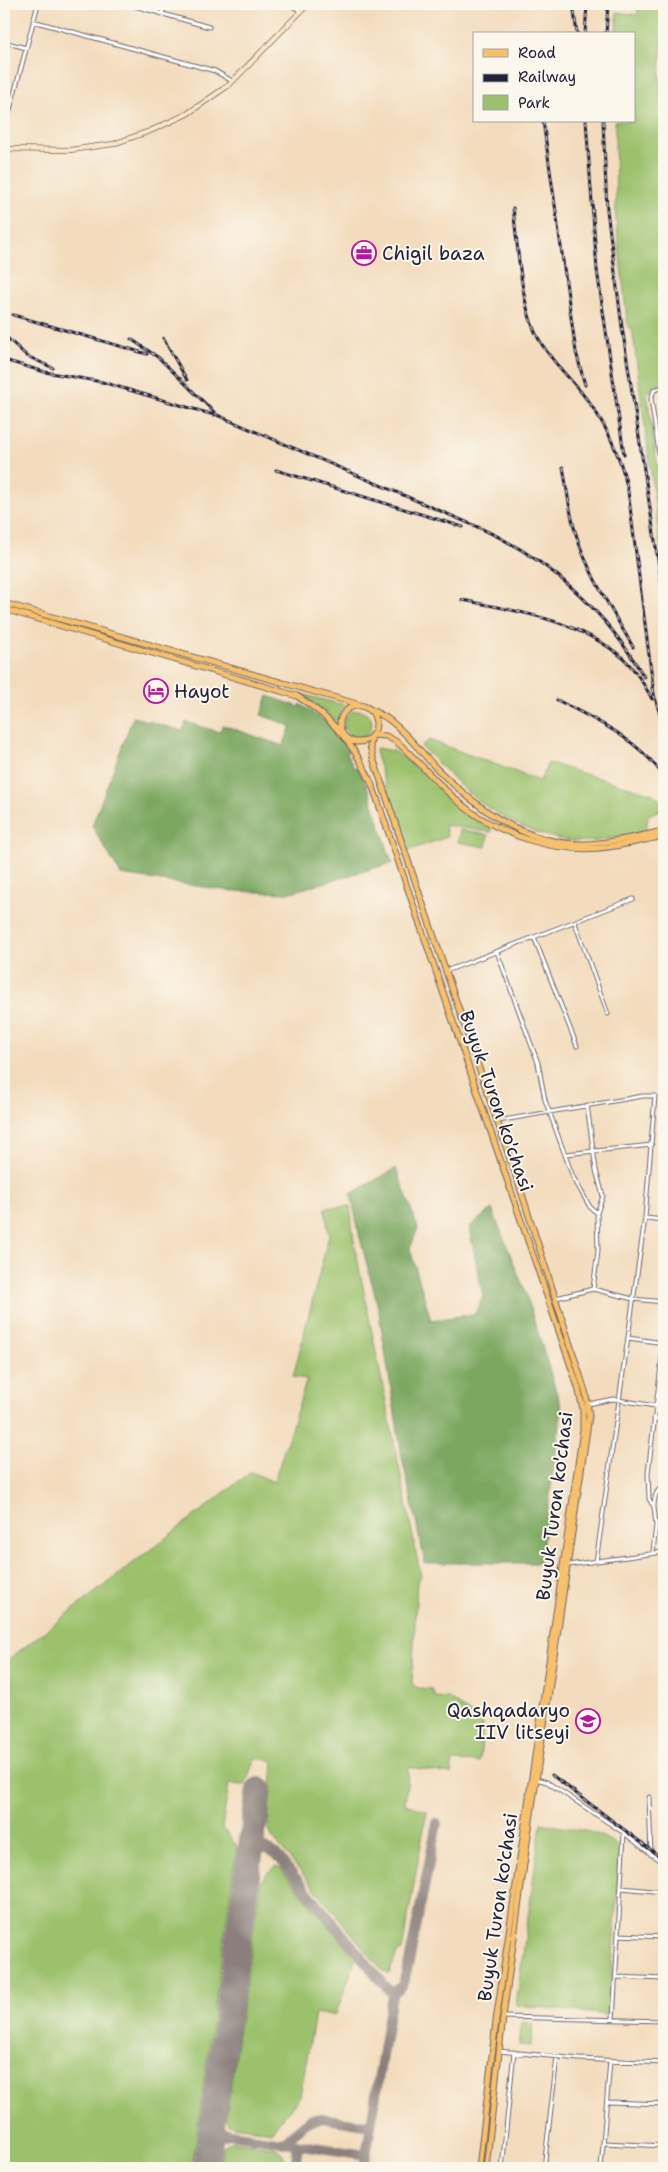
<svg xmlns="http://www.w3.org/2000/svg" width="668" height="2172" font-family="'Shantell Sans',sans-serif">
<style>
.green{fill:#9bc16c;stroke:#5e7254}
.forest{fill:#7ca760;stroke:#4f644e}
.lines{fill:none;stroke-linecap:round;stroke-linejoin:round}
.taxiway{stroke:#8a7f7c;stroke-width:10}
.runway{stroke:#8a7f7c;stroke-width:26}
.street-casing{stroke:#6b6368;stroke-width:5}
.secondary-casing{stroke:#6b6368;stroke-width:6}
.primary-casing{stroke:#6b6368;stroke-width:7}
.street{stroke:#fff;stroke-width:3}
.secondary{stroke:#fce6c4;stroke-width:4.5}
.primary{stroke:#f7c06c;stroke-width:5}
.rail-casing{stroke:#22223b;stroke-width:3}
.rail{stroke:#fbf7ec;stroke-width:1;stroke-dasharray:4;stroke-linecap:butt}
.labels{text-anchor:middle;stroke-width:4;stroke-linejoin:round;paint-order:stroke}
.poi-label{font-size:19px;fill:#22223b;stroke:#fbf7ec;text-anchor:start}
.street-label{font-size:19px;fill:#22223b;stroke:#fbf7ec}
</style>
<rect width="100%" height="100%" fill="#fbf7ec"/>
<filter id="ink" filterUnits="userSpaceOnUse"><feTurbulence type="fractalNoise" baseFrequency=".02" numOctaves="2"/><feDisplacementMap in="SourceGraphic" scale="10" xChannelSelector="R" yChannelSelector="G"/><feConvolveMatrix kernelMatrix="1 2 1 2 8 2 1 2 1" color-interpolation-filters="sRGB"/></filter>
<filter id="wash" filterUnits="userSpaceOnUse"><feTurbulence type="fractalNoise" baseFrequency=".0096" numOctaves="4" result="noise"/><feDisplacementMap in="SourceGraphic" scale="20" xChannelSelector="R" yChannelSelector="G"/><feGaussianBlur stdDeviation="1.12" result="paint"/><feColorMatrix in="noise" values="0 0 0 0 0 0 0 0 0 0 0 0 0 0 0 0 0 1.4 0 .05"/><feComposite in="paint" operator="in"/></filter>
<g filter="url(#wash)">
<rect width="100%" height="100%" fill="#f3dcbd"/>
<path class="green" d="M637 4H664L660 77 664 197V384L654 386 647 394 664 513V574L632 327 628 328 616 220 615 121H634V34H616L617 12 638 15Z
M301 694 344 705 336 722 326 712Z
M344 724a14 14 0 1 1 28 0a14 14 0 1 1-28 0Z
M429 740 540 781 548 763 653 794 663 803 664 808 648 815 646 831C630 834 613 839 597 841 558 845 514 827 483 804 460 788 441 766 421 746Z
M377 748 393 751 411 763 410 764 427 776 465 811 491 827V832L445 825 447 837 407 851 375 752Z
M460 830 488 835 486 847 458 842Z
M350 1206 354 1242 421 1577 417 1580 412 1684 418 1688 432 1689 435 1697 448 1698 483 1723 480 1762 453 1761 451 1774 409 1767 405 1804 427 1811 402 1951 397 1953 389 1974 382 1970 272 1837 268 1825 273 1761 255 1758 245 1785 229 1784 222 1827 237 1846 192 2168H4V1663L251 1472 274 1482 307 1379 293 1377 329 1235 325 1208Z
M541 1823 595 1833 620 1846 609 2015 516 2005Z
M276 1866 280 1868 356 1958 336 2014H315L300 2096 272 2131 233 2126 229 2124 226 2119 260 1884 267 1873Z
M522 2022 533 2024 531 2046 519 2045Z
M232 2141 277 2148 283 2154 287 2168H220L223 2146Z"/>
<path class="forest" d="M268 696 300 707V704L329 724 347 749 349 752 347 754 354 768 358 767 369 791 392 863 288 893 231 891 121 875 92 826 133 717 183 731 186 722 219 732 223 725 283 746 291 726 261 715Z
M396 1168 418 1228 410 1249 431 1320 475 1314 483 1297 469 1227 492 1209 525 1291 562 1410 540 1563H425L402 1457 378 1307 359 1234 351 1194Z"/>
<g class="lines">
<path class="taxiway" d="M249 1862 256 1853 265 1848 276 1854 392 1994
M213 2121 218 2129 230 2134 366 2155
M283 2143 309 2120 322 2118 371 2126
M209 2145 215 2137 229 2134
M295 2168 298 2145
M364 2168 392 1994 402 1986 409 1963 437 1823"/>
<path class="runway" d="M206 2168 259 1790"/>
</g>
</g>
<g filter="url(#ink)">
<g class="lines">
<defs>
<path id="street" d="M128 4 209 27
M289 4 301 11
M162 14 165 4
M33 21 215 71 232 81
M4 42 26 48
M664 75V143
M4 132 38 4
M664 387 654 390 651 399 664 486
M575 923 608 1014
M534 937 577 1046
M497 952 538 1063 545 1100 573 1177 590 1207 597 1213
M446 971 633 899
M587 1105 596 1170 603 1196 597 1213 598 1251 593 1289
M498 1121 643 1096H655L645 1218 596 1562
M566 1154 652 1145
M645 1218 664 1220
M556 1298 593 1289 633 1299 664 1302
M628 1338 664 1343
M588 1404 613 1399 655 1406
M654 1419 664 1420
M654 1506C654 1497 656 1490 664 1485
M653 1552 656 1525 654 1507 649 1499 648 1473 664 1341
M568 1565 664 1552
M536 1779 547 1782 624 1833 664 1864
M649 1797 651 1855
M622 1888 664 1892
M619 1935 664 1937
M616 1977 664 1979
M503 2017 664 2021
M613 2019 624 1833
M499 2051 579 2059 664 2063
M608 2102 664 2104
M604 2143 664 2146
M502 2168 514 2052
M544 2168 557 2057
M601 2168 610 2061"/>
<path id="secondary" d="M4 149 70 150 113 144 150 131 187 114 229 85 308 4"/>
<path id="primary" d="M4 603 364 706C372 710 381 714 388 719 406 732 421 752 436 768 477 808 524 845 585 844 612 843 638 836 664 831
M4 609 297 696C334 719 358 749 374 790L578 1387 583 1409V1430L496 2021 479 2168
M340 724a18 18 0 1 1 36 0a18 18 0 1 1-36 0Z
M486 2168 503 2017 530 1821 589 1416 586 1394 521 1191 373 758 370 746 372 735 386 736 397 742C422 764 443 791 470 811 507 837 555 852 600 848 622 846 643 840 664 836"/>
</defs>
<use href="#street" class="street-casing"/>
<use href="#secondary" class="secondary-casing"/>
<use href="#primary" class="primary-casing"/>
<use href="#street" class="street"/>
<use href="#secondary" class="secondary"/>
<use href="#primary" class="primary"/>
<defs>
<path id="rail" d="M573 4 577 34
M585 34 587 4
M606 34 608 4
M543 121 576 352 585 385
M586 121 597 270 624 454
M603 121 607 210 622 327 664 599
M513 208C518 246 520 298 535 332 546 355 565 373 581 392 606 422 620 453 628 491L654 694
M13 315 147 354
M4 335 27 356 53 368
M163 338 187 380
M131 339 159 358 217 415 480 528C549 559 606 611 644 677
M4 360 45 372 102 382 214 415
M563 467C567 488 569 510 575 531 587 572 612 610 633 647
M276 470 463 527
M462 600C518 611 578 620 623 658 635 669 644 684 652 699
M652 688 662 721
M557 700C599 722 635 737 664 776
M552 1775 664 1860"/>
</defs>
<use href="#rail" class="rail-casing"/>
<use href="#rail" class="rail"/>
</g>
</g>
<defs>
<symbol id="office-ring" viewBox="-11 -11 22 22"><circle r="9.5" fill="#fbf7ec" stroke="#b5179e" stroke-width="1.5"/><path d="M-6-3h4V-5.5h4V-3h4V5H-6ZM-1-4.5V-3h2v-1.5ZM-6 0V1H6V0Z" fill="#b5179e"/></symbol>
<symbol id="hotel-ring" viewBox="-11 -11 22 22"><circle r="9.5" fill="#fbf7ec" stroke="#b5179e" stroke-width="1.5"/><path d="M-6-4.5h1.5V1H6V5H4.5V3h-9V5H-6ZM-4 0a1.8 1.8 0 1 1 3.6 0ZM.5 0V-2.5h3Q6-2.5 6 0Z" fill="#b5179e"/></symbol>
<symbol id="university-ring" viewBox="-11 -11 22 22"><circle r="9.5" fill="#fbf7ec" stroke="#b5179e" stroke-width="1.5"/><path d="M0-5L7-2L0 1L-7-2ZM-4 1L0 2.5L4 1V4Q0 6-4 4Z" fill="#b5179e"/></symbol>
</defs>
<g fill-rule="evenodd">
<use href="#office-ring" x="350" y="239" width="28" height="28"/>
<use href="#hotel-ring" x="142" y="677" width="28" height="28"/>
<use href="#university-ring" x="574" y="1707" width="28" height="28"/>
</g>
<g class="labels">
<g class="poi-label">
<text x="382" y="260">Chigil baza</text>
<text x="174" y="698">Hayot</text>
<text x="570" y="1717" text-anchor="end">Qashqadaryo<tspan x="570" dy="22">IIV litseyi</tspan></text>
</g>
<g class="street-label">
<text transform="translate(497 1101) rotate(71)" y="7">Buyuk Turon ko'chasi</text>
<text transform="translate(554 1506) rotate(-83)" y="7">Buyuk Turon ko'chasi</text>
<text transform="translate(497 1907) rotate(-82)" y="7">Buyuk Turon ko'chasi</text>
</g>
</g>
<rect width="668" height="2172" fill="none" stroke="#fbf7ec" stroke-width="20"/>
<rect x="473" y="32" width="162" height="90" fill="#fbf7ec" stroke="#a4a2a5"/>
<rect x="483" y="49" width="25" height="8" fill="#f7c06c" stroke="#a4a2a5"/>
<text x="518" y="58" font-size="15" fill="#22223b">Road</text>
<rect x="483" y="74" width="25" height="8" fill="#22223b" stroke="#a4a2a5"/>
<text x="518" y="82" font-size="15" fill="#22223b">Railway</text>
<rect x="483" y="95" width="25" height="15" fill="#9bc16c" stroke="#a4a2a5"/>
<text x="518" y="108" font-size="15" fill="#22223b">Park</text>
</svg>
